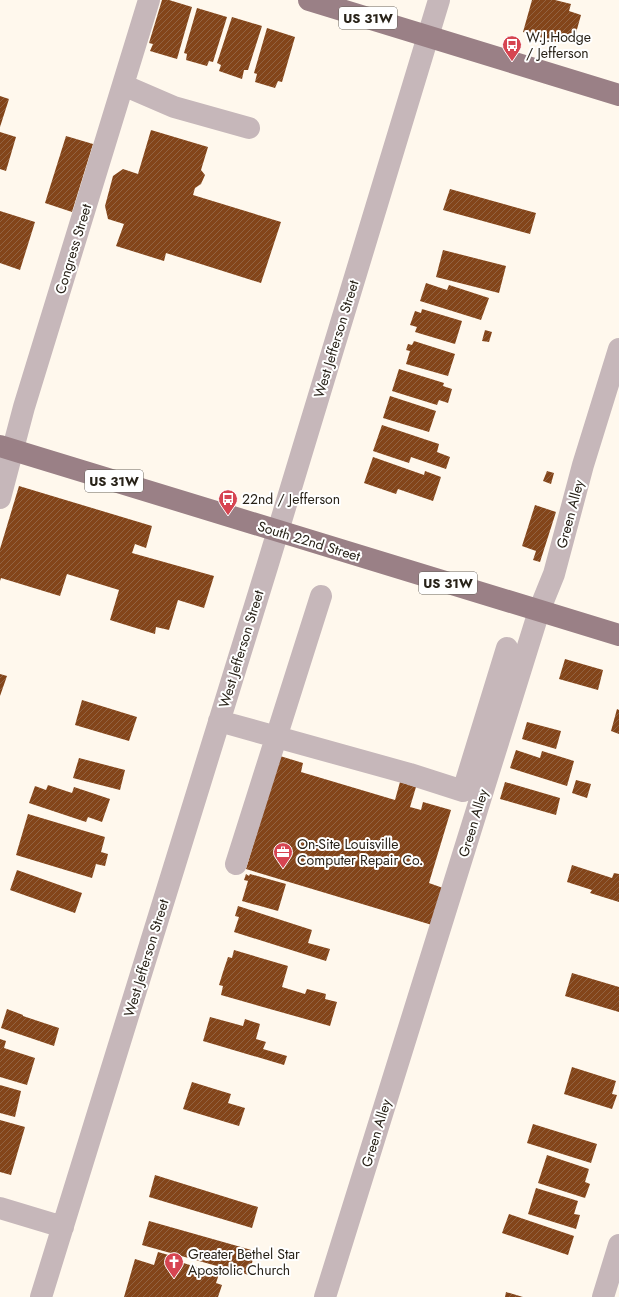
<svg xmlns="http://www.w3.org/2000/svg" width="619" height="1297" font-family="Jost,sans-serif">
<style>
.building{fill:url(#building-hatch)}
.lines{fill:none;stroke-linecap:round;stroke-linejoin:round}
.minor{stroke:#c6b7ba;stroke-width:22}
.major{stroke:#9a8086;stroke-width:22}
.labels{text-anchor:middle;stroke-width:4;stroke-linejoin:round;paint-order:stroke}
.shield{fill:#fff;stroke:#68645d;stroke-width:1}
.shield-label{font-size:13px;font-weight:bold;fill:#282218}
.poi-label{font-size:14px;fill:#282218;stroke:#fff;text-anchor:start}
.street-label{font-size:14px;fill:#282218;stroke:#fff}
</style>
<defs>
<pattern id="building-hatch" width="6" height="6" patternUnits="userSpaceOnUse"><rect width="6" height="6" fill="#83451a"/><path d="M-1 1l2-2M0 6l6-6M5 7l2-2" fill="none" stroke="#926342"/></pattern>
</defs>
<rect width="100%" height="100%" fill="#fff8ed"/>
<path class="building" d="M162 0H169L192 7 177 59 150 51 153 44 149 43Z
M532 0H555L571 4 569 11 581 15 574 40 559 35 557 42 523 32Z
M197 8 227 17 213 62 209 61 207 66 186 60 187 54 184 53Z
M232 17 262 26 248 70H244L242 79 219 71 221 65 217 63Z
M267 28 295 37 282 82 278 81 275 88 255 82 257 74 254 73Z
M0 96 9 99 0 127Z
M151 130 208 147 201 170 205 175 201 184 195 188 193 195 281 222 261 283 166 253 164 261 116 246 124 224 108 219 105 206 113 176 123 169 138 174Z
M0 132 16 137 6 171 0 169Z
M66 136 93 144 72 212 45 203Z
M450 189 536 213 530 234 443 210Z
M0 211 35 222 20 270 0 263Z
M443 250 506 266 499 293 436 277Z
M426 283 447 290 449 285 489 298 481 320 420 301Z
M422 309 462 321 455 344 415 332 417 327 410 325 415 311 421 313Z
M485 330 492 332 489 342 482 341Z
M414 341 455 354 448 376 406 364 410 351 406 350 408 344 412 345Z
M399 369 444 383 443 386 452 389 448 403 439 400 437 405 392 391Z
M390 396 436 411 429 432 383 418Z
M382 425 439 444 437 452 450 457 446 469 411 457 409 463 373 451Z
M373 457 424 475 425 471 441 477 433 501 398 489 396 494 364 483Z
M547 471 554 473 551 484 543 481Z
M19 486 152 526 146 548 135 544 132 553 214 576 204 608 178 600 169 630 156 627 155 634 110 620 119 590 67 574 60 596 1 578 0 581V549Z
M535 505 556 512 540 562 533 560 536 551 522 546Z
M565 659 603 670 598 690 559 679Z
M0 674 7 676 0 696Z
M82 700 137 717 129 741 75 725Z
M617 709 619 710V734L611 731Z
M527 722 561 731 556 749 522 739Z
M516 750 540 758 542 751 574 761 567 786 510 768Z
M280 756 303 763 301 772 395 800 400 782 416 787 410 807 421 810 423 802 451 810 429 883 443 888 432 925 246 869Z
M79 758 125 770 120 790 73 778Z
M576 780 591 784 587 798 572 793Z
M505 782 560 798 556 815 500 799Z
M48 785 72 793 74 787 110 799 102 822 88 817 86 822 29 803 35 786 46 790Z
M28 814 105 837 101 852 108 854 105 866 96 864 92 878 16 855Z
M572 865 612 878 614 873 619 874V902L590 893 592 890 567 882Z
M17 870 82 893 75 913 10 890Z
M246 874 249 876 250 874 286 884 278 911 242 901 248 881 244 880Z
M238 906 312 930 308 943 330 949 326 961 234 932 239 917 235 916Z
M234 950 288 966 282 987 305 994 307 989 326 994 325 999 337 1002 330 1026 221 995 223 986 219 985 223 972 228 957 232 958Z
M572 973 619 987V1012L565 996Z
M7 1009 23 1015V1016L59 1028 54 1046 1 1028Z
M210 1017 243 1026 245 1019 260 1024 256 1039 266 1042 263 1049 287 1056 284 1065 203 1041Z
M0 1039 6 1041 4 1048 35 1058 27 1085 0 1077Z
M572 1067 616 1081 612 1094 617 1095 612 1109 564 1094Z
M192 1082 231 1094 228 1103 245 1108 239 1126 183 1109Z
M0 1085 21 1091 15 1117 0 1113Z
M0 1120 25 1127 11 1175 0 1172Z
M533 1124 597 1144 591 1163 527 1143Z
M547 1155 589 1169 585 1182 590 1184 585 1198 538 1183Z
M155 1175 258 1207 252 1228 149 1197Z
M536 1188 578 1201 574 1214 580 1215 576 1229 528 1214Z
M509 1214 574 1236 568 1255 502 1233Z
M149 1221 255 1251 249 1275 142 1245Z
M158 1252 172 1256 168 1268 174 1270 177 1261 219 1274 216 1283 222 1285 218 1297H124L135 1259 154 1265Z
M506 1292 523 1297H505Z"/>
<g class="lines">
<path class="minor" d="M123 85 174 107 249 128
M0 498 24 407 149 0
M219 721 410 774 463 791 507 648
M236 864 321 596
M0 1208 63 1227
M41 1297 267 567 439 0
M325 1297 539 611 554 574 583 465 619 349
M603 1297 619 1245"/>
<path class="major" d="M309 0 619 95
M0 446 619 635"/>
</g>
<defs>
<symbol id="bus-pin" viewBox="-11 -11 22 30"><path d="M0 17L-7.5 6A9.5 9.5 0 1 1 7.5 6Z" fill="#d64551" stroke="#fff"/><path d="M-5-6H5V4H4V6H2V4H-2V6H-4V4H-5ZM-3.5-4V0h7V-4ZM-3.5 1.2v1.5H-2V1.2ZM2 1.2v1.5H3.5V1.2Z" fill="#fff"/></symbol>
<symbol id="office-pin" viewBox="-11 -11 22 30"><path d="M0 17L-7.5 6A9.5 9.5 0 1 1 7.5 6Z" fill="#d64551" stroke="#fff"/><path d="M-6-3h4V-5.5h4V-3h4V5H-6ZM-1-4.5V-3h2v-1.5ZM-6 0V1H6V0Z" fill="#fff"/></symbol>
<symbol id="church-pin" viewBox="-11 -11 22 30"><path d="M0 17L-7.5 6A9.5 9.5 0 1 1 7.5 6Z" fill="#d64551" stroke="#fff"/><path d="M-1.2-6h2.4v3.5h3.3v2.4h-3.3V6h-2.4V-.1h-3.3v-2.4h3.3Z" fill="#fff"/></symbol>
</defs>
<g fill-rule="evenodd">
<use href="#bus-pin" x="501" y="34" width="22" height="30"/>
<use href="#bus-pin" x="217" y="488" width="22" height="30"/>
<use href="#office-pin" x="272" y="841" width="22" height="30"/>
<use href="#church-pin" x="163" y="1251" width="22" height="30"/>
</g>
<g class="labels">
<g class="shield">
<rect x="339" y="7" width="58" height="22" rx="3"/>
<rect x="85" y="470" width="58" height="22" rx="3"/>
<rect x="419" y="572" width="58" height="22" rx="3"/>
</g>
<g class="shield-label">
<text x="368" y="23">US 31W</text>
<text x="114" y="486">US 31W</text>
<text x="448" y="588">US 31W</text>
</g>
<g class="poi-label">
<text x="526" y="42">W.J.Hodge<tspan x="526" dy="16">/ Jefferson</tspan></text>
<text x="242" y="504">22nd / Jefferson</text>
<text x="297" y="849">On-Site Louisville<tspan x="297" dy="16">Computer Repair Co.</tspan></text>
<text x="188" y="1259">Greater Bethel Star<tspan x="188" dy="16">Apostolic Church</tspan></text>
</g>
<g class="street-label">
<text transform="translate(73 249) rotate(-73)" y="5">Congress Street</text>
<text transform="translate(336 339) rotate(-73)" y="5">West Jefferson Street</text>
<text transform="translate(570 514) rotate(-75)" y="5">Green Alley</text>
<text transform="translate(309 541) rotate(17)" y="5">South 22nd Street</text>
<text transform="translate(241 649) rotate(-73)" y="5">West Jefferson Street</text>
<text transform="translate(473 823) rotate(-73)" y="5">Green Alley</text>
<text transform="translate(146 958) rotate(-73)" y="5">West Jefferson Street</text>
<text transform="translate(376 1133) rotate(-73)" y="5">Green Alley</text>
</g>
</g>
</svg>
